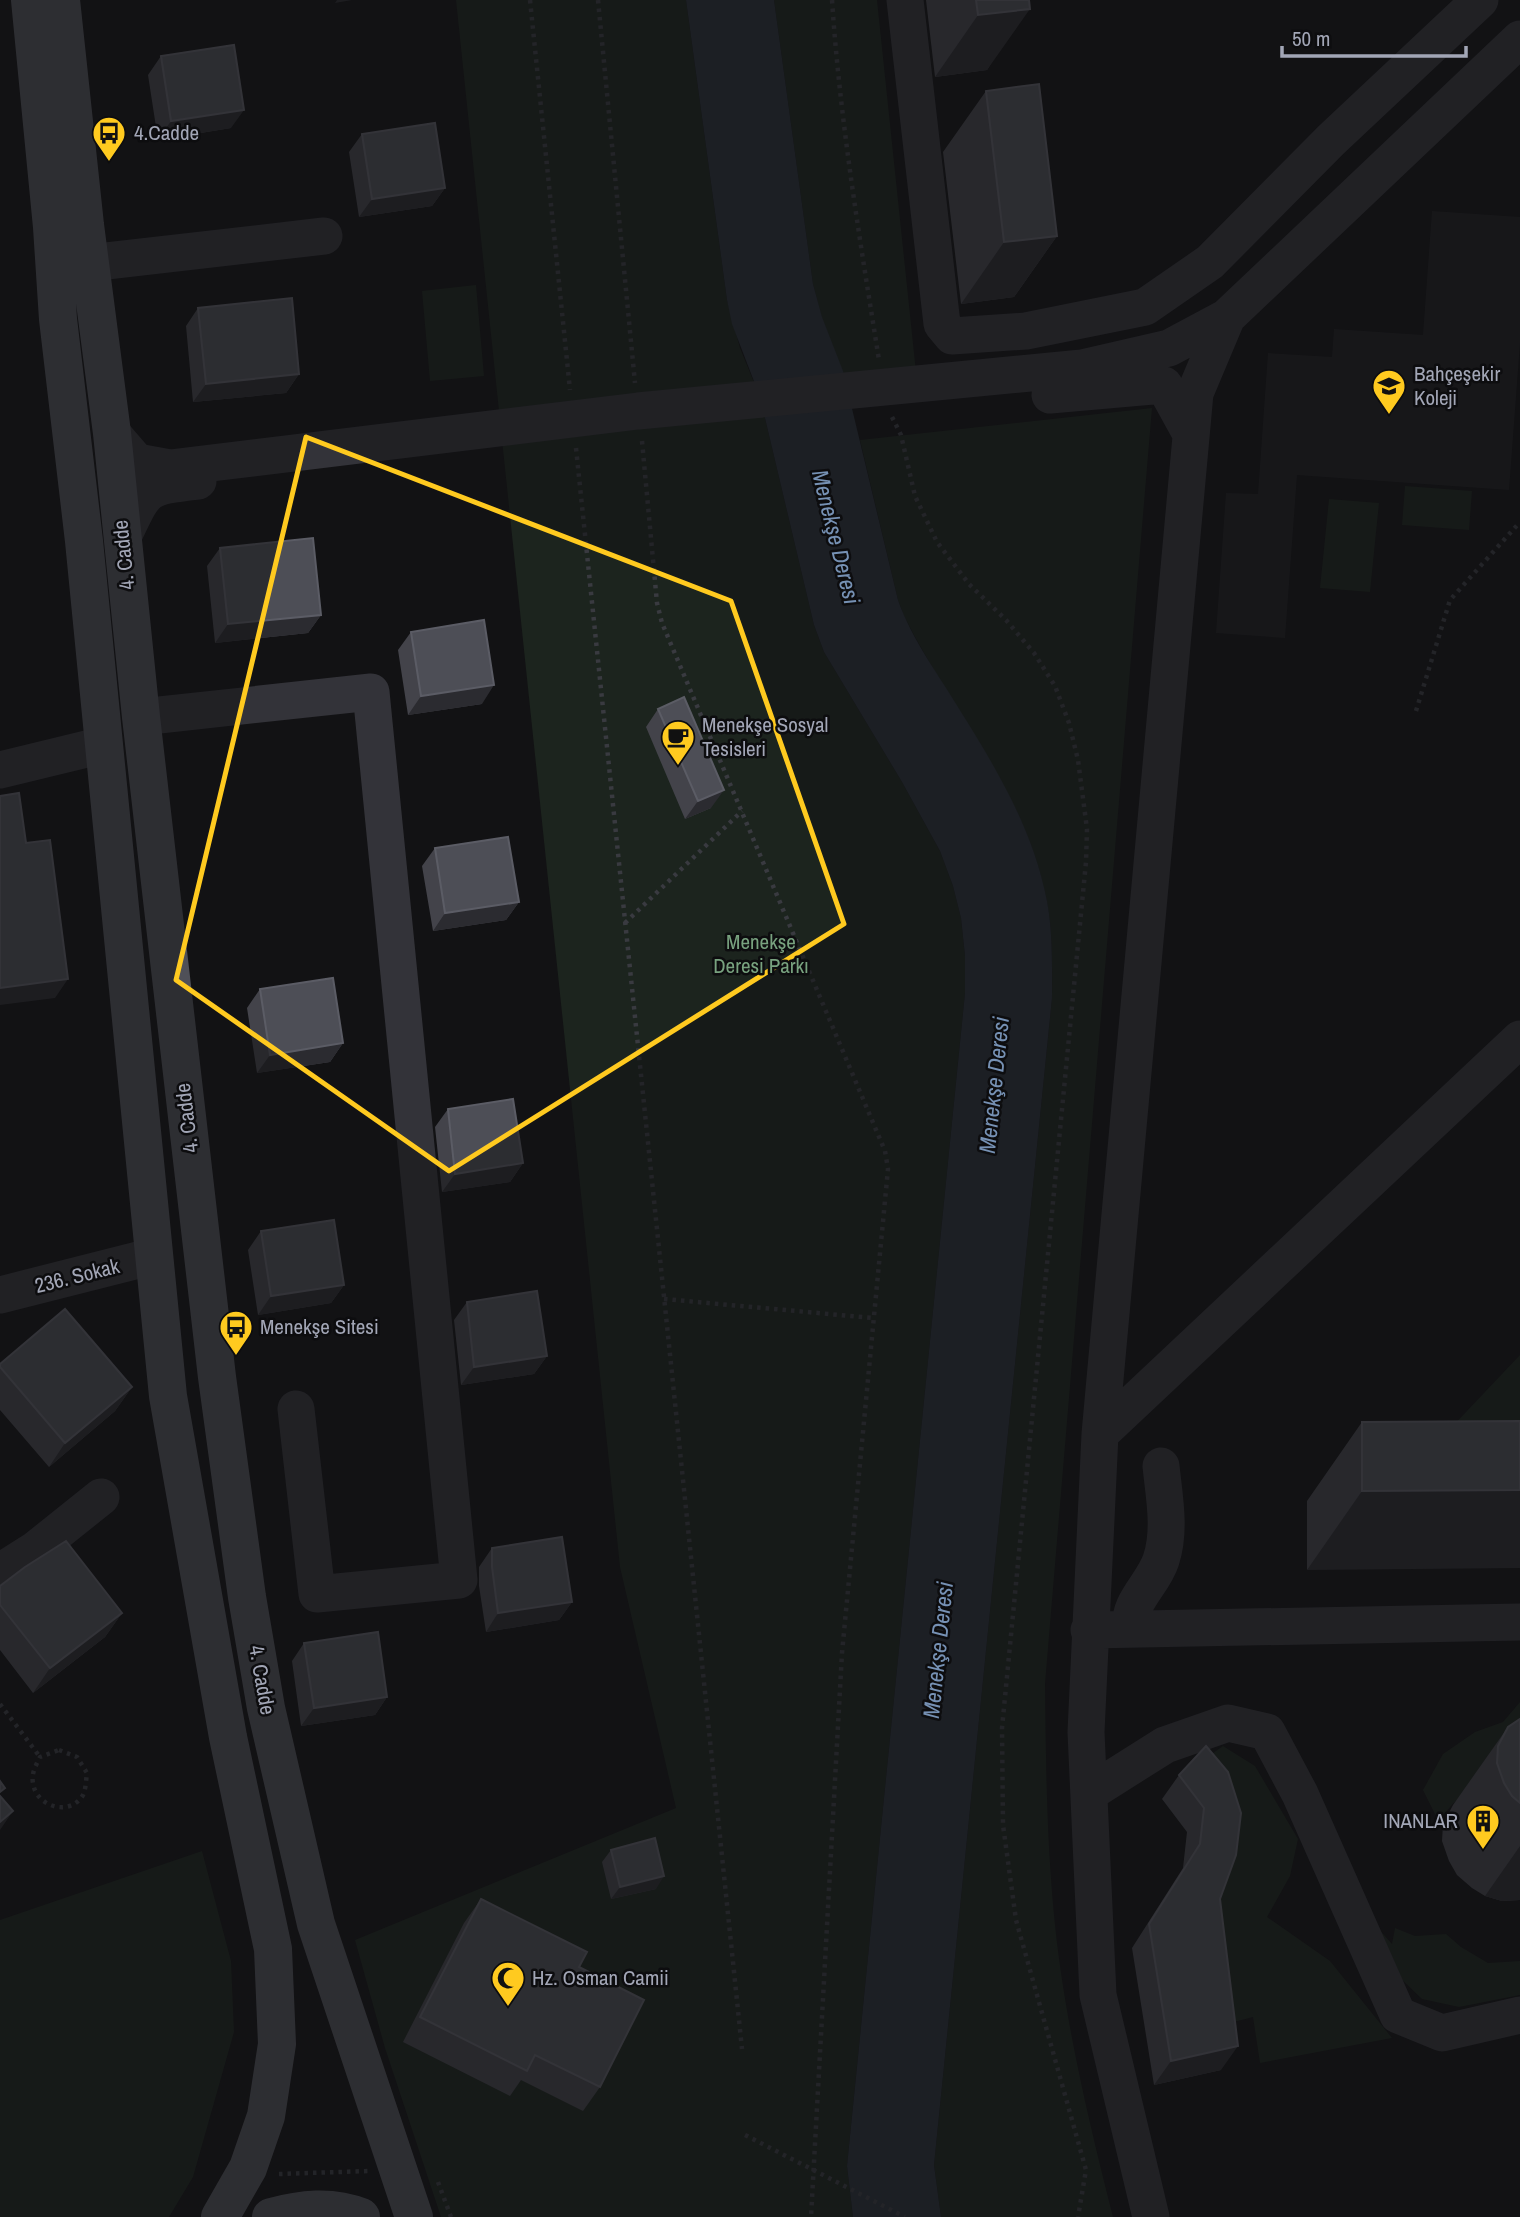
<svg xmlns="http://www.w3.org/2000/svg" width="1520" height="2217" font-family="'Archivo Narrow',sans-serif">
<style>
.built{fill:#1e1e21}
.green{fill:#1c241e}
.water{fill:#282f38}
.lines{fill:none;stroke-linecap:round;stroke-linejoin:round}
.path{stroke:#393a40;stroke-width:4.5;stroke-dasharray:3.5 5;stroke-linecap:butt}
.minor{stroke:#333339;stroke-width:37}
.major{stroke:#4f5058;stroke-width:38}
.path-bridge{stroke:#393a40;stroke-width:4.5;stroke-dasharray:3.5 5;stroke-linecap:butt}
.wall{fill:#43434a}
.shaded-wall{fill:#2b2b30}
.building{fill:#4d4e56;stroke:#5b5c65;stroke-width:2}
.marked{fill:none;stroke:#ffca1f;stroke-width:5;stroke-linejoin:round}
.labels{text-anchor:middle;stroke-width:5;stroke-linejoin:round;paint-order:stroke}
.poi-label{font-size:21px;fill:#a2a6b6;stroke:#0d0d0f;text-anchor:start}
.street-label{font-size:21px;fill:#a2a6b6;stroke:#0d0d0f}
.park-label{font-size:21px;fill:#78a27f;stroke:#0d0d0f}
.water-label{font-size:23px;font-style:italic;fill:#7691b4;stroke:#0d0d0f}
</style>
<rect width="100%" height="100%" fill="#121214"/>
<path class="built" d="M1432 211 1520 217V343L1509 490 1297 475 1285 638 1216 633 1226 493 1258 494 1268 353 1332 357 1334 329 1423 335Z"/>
<path class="green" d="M456 0H686L727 300 740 348 760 397 814 625 824 652 902 782 940 851 953 886 961 918 965 956V993L847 2166 853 2217H441L385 2048 355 1940 676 1808 620 1567Z
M774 0H877L916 372 845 378 822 318 813 284Z
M476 285 484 376 430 381 422 291Z
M1152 408 1045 1684C1046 1778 1047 1873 1060 1966 1072 2051 1092 2134 1113 2217H941L934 2165 1052 998C1052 966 1053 934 1047 902 1027 794 952 712 904 616L898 600 860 440Z
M1405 486 1472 491 1469 530 1402 525Z
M1329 499 1379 503 1370 592 1320 588Z
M1520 1355V1453L1448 1431Z
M1520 1702V1794C1476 1792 1465 1782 1439 1822L1423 1790 1443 1754 1475 1732 1503 1722Z
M1223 1746 1255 1766 1298 1839 1290 1876 1267 1917 1330 1961 1392 2038 1260 2063 1253 2017 1230 2023 1189 1770Z
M202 1851 231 1961 234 2032 193 2177 169 2217H0V1920Z
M1376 1926 1392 1944 1395 1928 1415 1936 1446 1934 1461 1947 1488 1963 1520 1961V1995L1459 2007 1422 1999 1396 1974Z"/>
<path class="water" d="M686 0H774L813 284 822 317 843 371 898 600C912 640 939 675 961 712 998 771 1034 832 1047 901 1053 933 1052 966 1052 998L934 2165 941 2217H853L847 2166 965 993V956L961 918 953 886 940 851 902 782 824 652 814 625 760 397 732 324 727 300Z"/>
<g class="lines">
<path class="path" d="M530 0 570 390
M598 0 635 383
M832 0C840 121 860 241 879 360
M892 417 901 435 915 496 937 542 969 584 1006 620 1034 653 1055 686 1069 723 1078 760 1087 829 1086 862 1002 1728 1003 1825 1016 1920 1086 2170 1078 2217
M642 441 657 603 662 623 885 1151 888 1169 842 1653 811 2217
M576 448 742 2049
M1416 711 1450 600 1520 522
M625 923 742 811
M664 1299 873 1318
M0 1704 40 1757
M59 1750 77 1757 87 1773C86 1779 86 1789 83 1795 70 1817 36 1807 33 1783 31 1774 36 1765 40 1757Z
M279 2174 368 2171
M438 2182 451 2217"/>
<path class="minor" d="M905 0 942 324 952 336 1026 331 1145 307 1210 262 1331 140 1480 0
M89 263 324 236
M1050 395 1164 385 1191 434
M112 433 137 462 170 468 638 411 1082 368 1169 348 1227 317
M123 537C146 488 144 487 198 481
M141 717 371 692 459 1580 317 1594 296 1409
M0 770 103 745
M0 1295 154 1256
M1100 1434 1520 1039
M0 1572 36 1549 101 1497
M1131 1629C1127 1602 1153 1585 1161 1560 1171 1530 1164 1496 1161 1466
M1089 1630 1520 1622
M1089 1793 1165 1745 1228 1723 1267 1732 1300 1794 1398 2015 1442 2033 1520 2015
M1151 2217 1098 1995 1086 1732 1100 1434 1195 393 1227 317 1520 39"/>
<path class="major" d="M30 0 52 227 58 319 84 541 168 1396 228 1737 273 1949 277 2044 266 2116 248 2168 220 2217
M61 0 85 225 112 433 141 717 217 1377 247 1597 266 1708 316 1924 414 2217
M271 2217C301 2209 331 2205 361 2217"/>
<path class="path-bridge" d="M745 2135 905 2217"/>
</g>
<path class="wall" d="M926 0H1029L987 70 935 77Z
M161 56 231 128 158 140 148 75Z
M986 91 1057 236 1014 297 961 304 943 152Z
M362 134 445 188 432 206 359 217 349 152Z
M198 308 299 374 286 393 193 402 186 326Z
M220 548 321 615 308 633 215 643 207 566Z
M411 632 482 704 408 715 398 650Z
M658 709 711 808 685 819 646 727Z
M435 848 519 902 506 920 433 931 422 866Z
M260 989 343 1043 330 1062 257 1073 247 1008Z
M448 1109 523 1163 510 1182 442 1192 435 1127Z
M261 1231 344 1285 331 1303 258 1315 248 1250Z
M467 1302 547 1356 534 1374 461 1385 454 1320Z
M0 1364 132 1387 115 1411 49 1467 0 1410Z
M1520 1421 1307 1570V1501L1362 1422Z
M492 1548 572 1602 559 1620 486 1632 479 1586V1567Z
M0 1586 122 1613 105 1637 33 1693 0 1650Z
M304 1643 387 1697 375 1715 301 1726 292 1661Z
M1520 1719V1900L1502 1901 1485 1896 1472 1888 1457 1875 1449 1861 1442 1841 1443 1824 1453 1805 1508 1727Z
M1206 1746 1220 1899 1221 2070 1154 2085 1132 1948 1183 1868 1187 1832 1162 1799 1179 1775Z
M611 1850 656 1889 611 1899 602 1862Z
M481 1899 579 1967 600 2087 583 2111 521 2080 510 2096 403 2042 464 1923Z"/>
<path class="shaded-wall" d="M337 0H352L335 3Z
M1030 9 987 70 935 77 978 15Z
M244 110 231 128 158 140 171 121Z
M445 188 432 206 359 217 372 199Z
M1057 236 1014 297 961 304 1004 242Z
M299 374 286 393 193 402 206 384Z
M321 615 308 633 215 643 228 624Z
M494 685 482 704 408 715 421 696Z
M724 790 711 808 685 819 698 801Z
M519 902 506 920 433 931 445 913Z
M68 979 55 998 0 1005V988Z
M343 1043 330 1062 257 1073 270 1055Z
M523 1163 510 1182 442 1192 455 1174Z
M344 1285 331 1303 258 1315 271 1296Z
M547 1356 534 1374 461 1385 474 1367Z
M132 1387 115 1411 49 1467 65 1443Z
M1520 1490V1568L1307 1570 1362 1491Z
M572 1602 559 1620 486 1632 498 1613Z
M122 1613 105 1637 33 1693 50 1668Z
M387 1697 375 1715 301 1726 314 1708Z
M13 1811 0 1830V1822Z
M1520 1846V1900L1502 1901 1485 1896Z
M664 1876 656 1889 611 1899 620 1887Z
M1238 2046 1221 2070 1154 2085 1171 2061Z"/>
<path class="building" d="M976 0H1029L1030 9 978 15Z
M234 45 244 110 171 121 161 56Z
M1039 84 1057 236 1004 242 986 91Z
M435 123 445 188 372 199 362 134Z
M292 298 299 374 206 384 198 308Z
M313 538 321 615 228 624 220 548Z
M484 620 494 685 421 696 411 632Z
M684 697 724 790 698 801 658 709Z
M19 793 26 843 50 840 68 979 0 988V796Z
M508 837 519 902 445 913 435 848Z
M333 978 343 1043 270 1055 260 989Z
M513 1099 523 1163 455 1174 448 1109Z
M334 1220 344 1285 271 1296 261 1231Z
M537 1291 547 1356 474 1367 467 1302Z
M65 1309 132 1387 65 1443 0 1367V1364Z
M1520 1421V1490L1362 1491V1422Z
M562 1537 572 1602 498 1613 492 1567V1548Z
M66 1541 122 1613 50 1668 0 1605V1586L25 1567Z
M378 1632 387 1697 314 1708 304 1643Z
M1520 1719V1803L1512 1796 1504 1783 1497 1763 1498 1746 1508 1727Z
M1206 1746 1228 1772 1241 1813 1236 1855 1220 1899 1238 2046 1171 2061 1149 1924 1200 1844 1204 1808 1179 1775Z
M0 1781 5 1788 0 1792Z
M0 1796 13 1811 0 1822Z
M655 1838 664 1876 620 1887 611 1850Z
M481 1899 587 1952 579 1967 644 2000 600 2087 535 2055 527 2071 420 2017Z"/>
<path d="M0 0H1520V2217H0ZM306 437 731 601 844 924 449 1171 176 980Z" fill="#121214" fill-opacity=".55" fill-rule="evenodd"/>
<path class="marked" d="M306 437 731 601 844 924 449 1171 176 980Z"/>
<defs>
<symbol id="bus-pin" viewBox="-11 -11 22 30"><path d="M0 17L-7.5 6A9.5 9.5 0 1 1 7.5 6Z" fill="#ffca1f" stroke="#0d0d0f"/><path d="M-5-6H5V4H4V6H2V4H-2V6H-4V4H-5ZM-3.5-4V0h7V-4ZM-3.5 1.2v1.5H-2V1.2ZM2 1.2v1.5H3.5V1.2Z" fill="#111"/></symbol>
<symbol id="school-pin" viewBox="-11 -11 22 30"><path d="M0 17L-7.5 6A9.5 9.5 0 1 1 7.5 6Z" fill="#ffca1f" stroke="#0d0d0f"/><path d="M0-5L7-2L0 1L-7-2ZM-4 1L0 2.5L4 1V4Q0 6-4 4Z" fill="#111"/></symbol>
<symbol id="cafe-pin" viewBox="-11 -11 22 30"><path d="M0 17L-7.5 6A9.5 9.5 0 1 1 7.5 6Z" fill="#ffca1f" stroke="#0d0d0f"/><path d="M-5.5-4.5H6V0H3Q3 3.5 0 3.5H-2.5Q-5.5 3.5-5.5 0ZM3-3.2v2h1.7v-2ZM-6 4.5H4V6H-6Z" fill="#111"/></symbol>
<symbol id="building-pin" viewBox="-11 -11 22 30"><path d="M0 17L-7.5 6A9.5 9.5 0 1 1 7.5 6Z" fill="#ffca1f" stroke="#0d0d0f"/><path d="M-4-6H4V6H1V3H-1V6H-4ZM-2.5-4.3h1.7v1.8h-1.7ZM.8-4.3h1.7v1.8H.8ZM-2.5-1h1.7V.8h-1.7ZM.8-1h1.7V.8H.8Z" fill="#111"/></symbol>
<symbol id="mosque-pin" viewBox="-11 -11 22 30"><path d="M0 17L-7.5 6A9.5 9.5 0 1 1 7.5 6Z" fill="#ffca1f" stroke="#0d0d0f"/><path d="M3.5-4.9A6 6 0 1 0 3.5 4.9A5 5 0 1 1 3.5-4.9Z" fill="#111"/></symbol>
</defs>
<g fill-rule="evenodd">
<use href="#bus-pin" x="90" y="114" width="38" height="52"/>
<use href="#school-pin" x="1370" y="367" width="38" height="52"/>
<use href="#cafe-pin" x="659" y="718" width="38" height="52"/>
<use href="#bus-pin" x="217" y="1308" width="38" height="52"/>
<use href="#building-pin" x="1464" y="1802" width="38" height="52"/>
<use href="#mosque-pin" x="489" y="1959" width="38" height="52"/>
</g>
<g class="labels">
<g class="poi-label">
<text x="134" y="140">4.Cadde</text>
<text x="1414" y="381">Bahçeşekir<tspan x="1414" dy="24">Koleji</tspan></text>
<text x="702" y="732">Menekşe Sosyal<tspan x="702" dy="24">Tesisleri</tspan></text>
<text x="260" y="1334">Menekşe Sitesi</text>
<text x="1458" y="1828" text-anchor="end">INANLAR</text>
<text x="532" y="1985">Hz. Osman Camii</text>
</g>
<g class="street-label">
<text transform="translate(124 555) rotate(-96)" y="7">4. Cadde</text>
<text transform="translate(187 1118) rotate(-97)" y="7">4. Cadde</text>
<text transform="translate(77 1276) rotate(-14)" y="7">236. Sokak</text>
<text transform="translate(262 1680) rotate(80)" y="7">4. Cadde</text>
</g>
<g class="park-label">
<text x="761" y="949">Menekşe<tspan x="761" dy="24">Deresi Parkı</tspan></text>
</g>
<g class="water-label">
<text transform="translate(836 537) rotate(76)" y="8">Menekşe Deresi</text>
<text transform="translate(994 1085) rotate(-84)" y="8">Menekşe Deresi</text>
<text transform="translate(938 1650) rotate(-84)" y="8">Menekşe Deresi</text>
</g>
</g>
<path d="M1282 46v10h184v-10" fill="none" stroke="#a2a6b6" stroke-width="3.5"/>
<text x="1292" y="46" font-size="21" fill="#a2a6b6" stroke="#0d0d0f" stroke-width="5" paint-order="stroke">50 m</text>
</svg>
